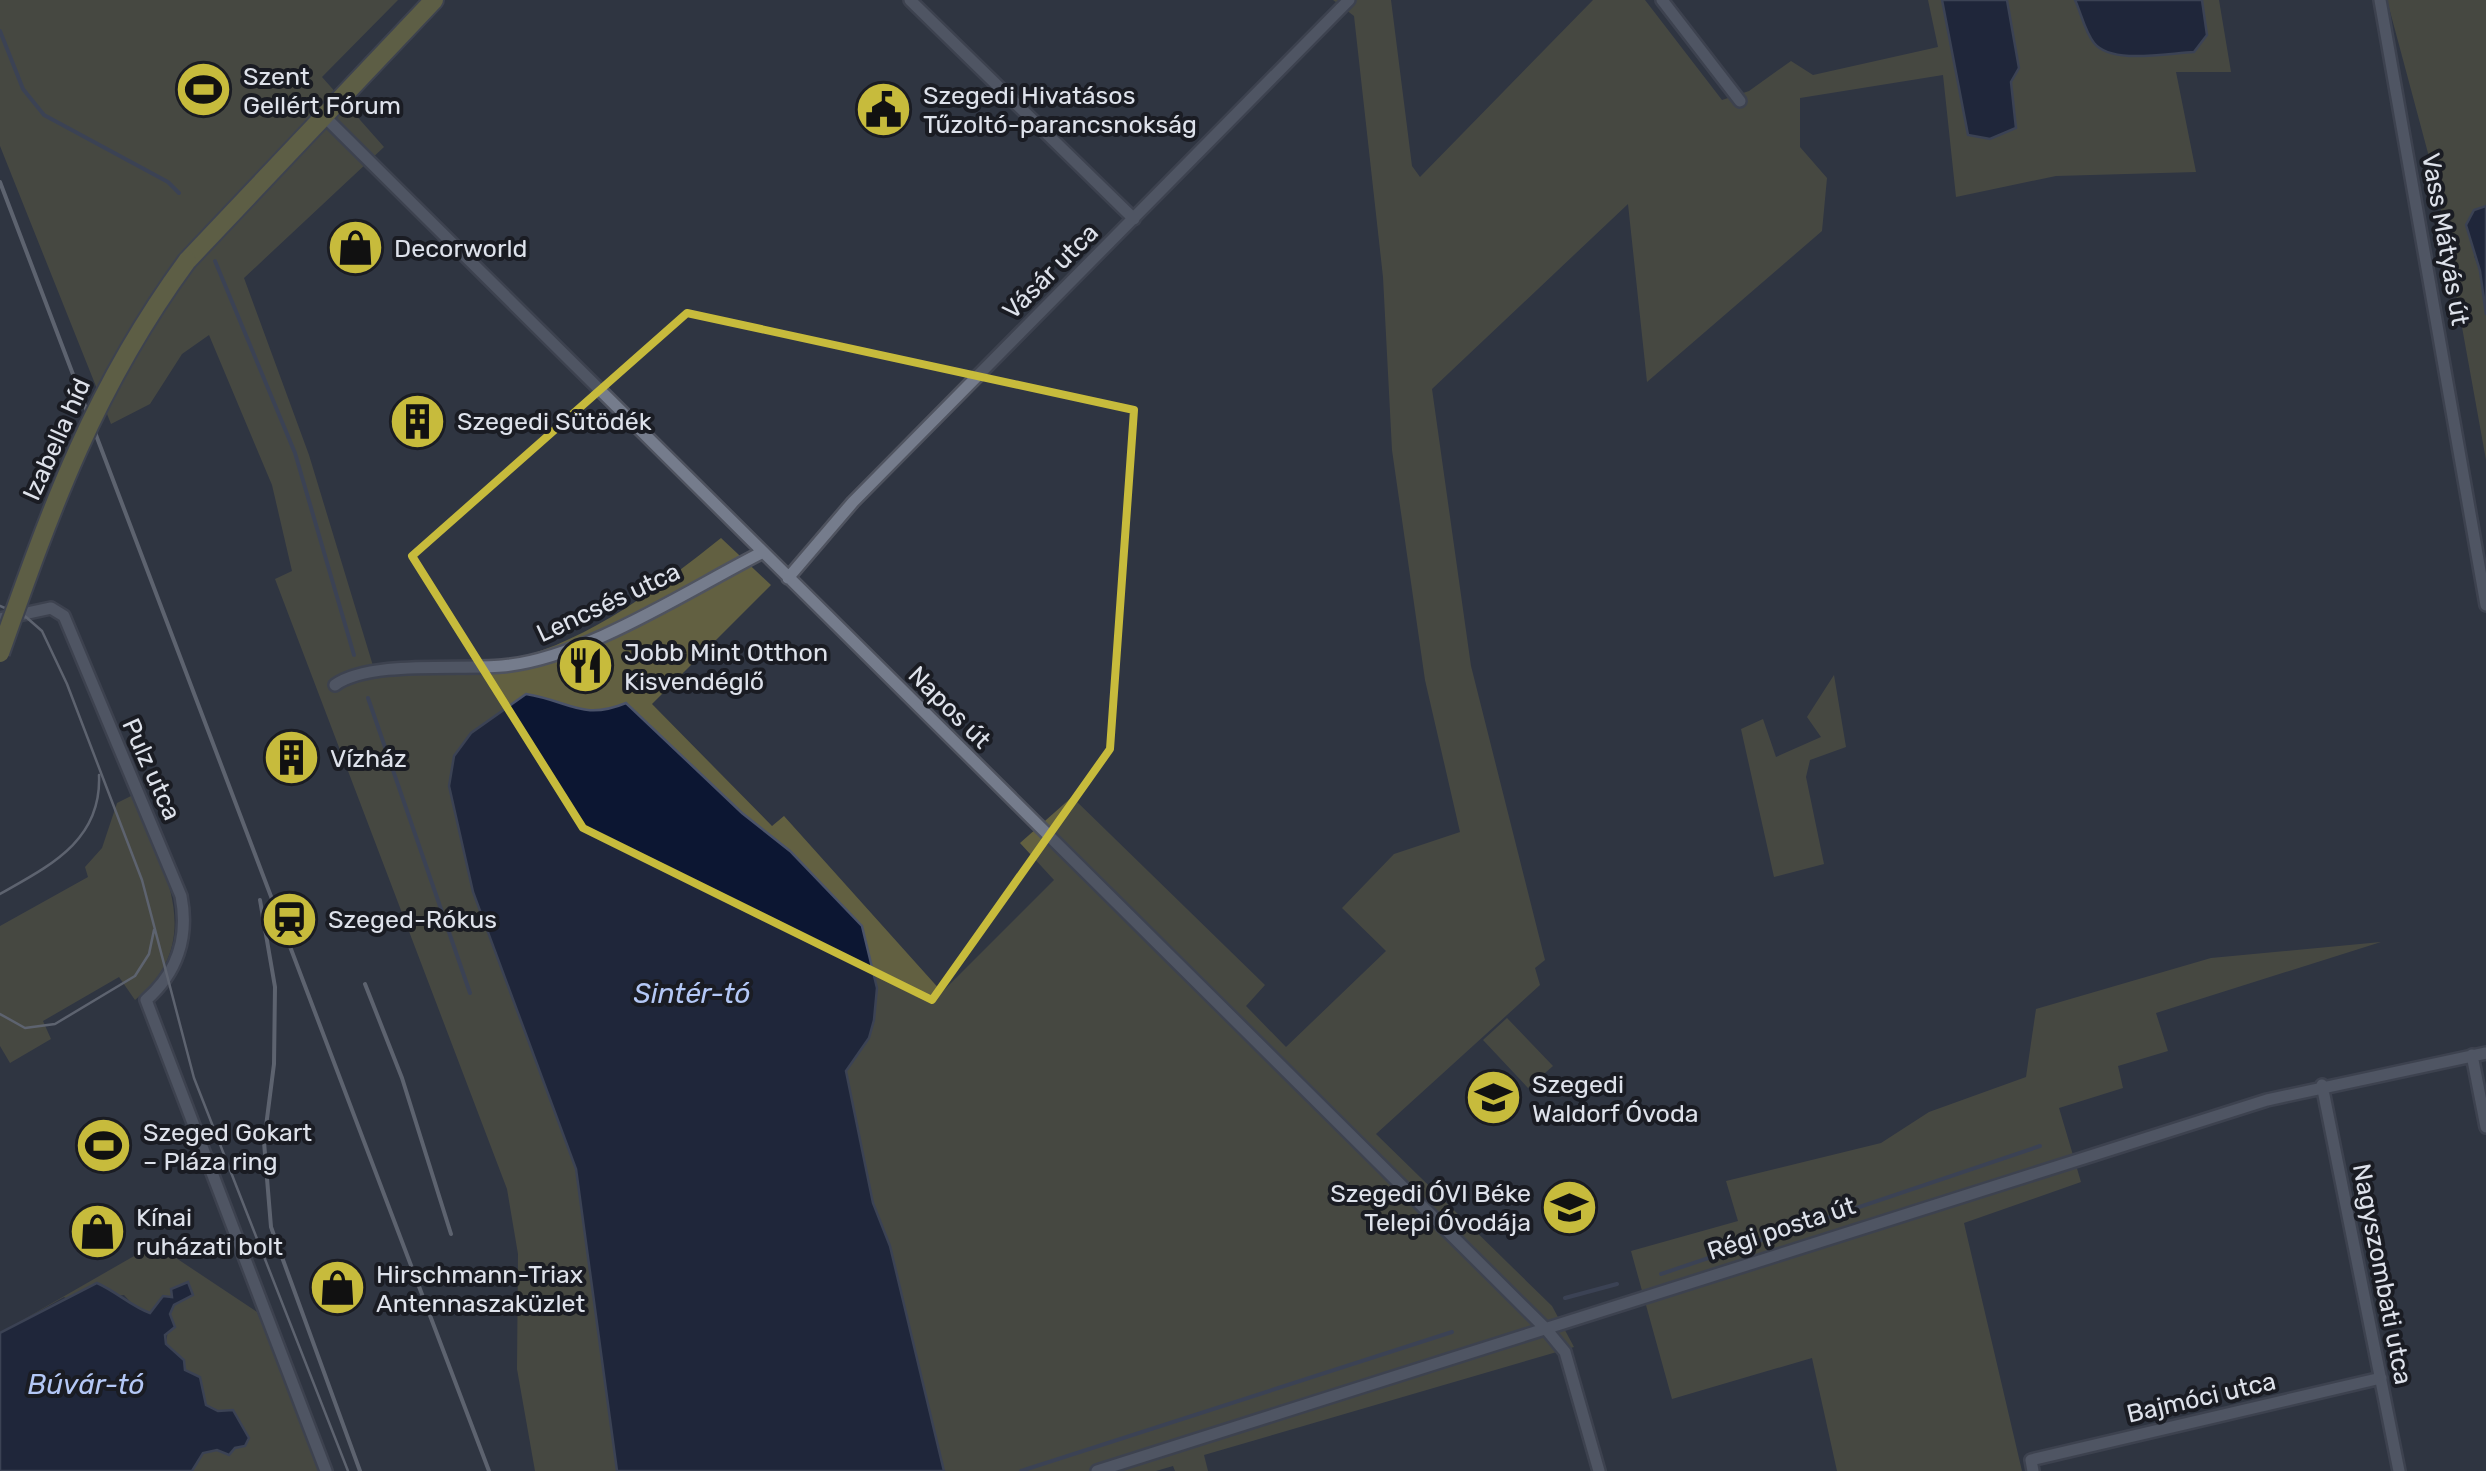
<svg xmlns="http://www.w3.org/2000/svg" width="2486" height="1471" font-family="Rubik,sans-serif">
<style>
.green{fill:#626041}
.water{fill:#0c1632;stroke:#4b536a;stroke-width:2.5}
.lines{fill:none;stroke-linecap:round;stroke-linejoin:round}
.stream{stroke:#4b536a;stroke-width:4}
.street-casing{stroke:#4f535f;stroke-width:16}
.primary-casing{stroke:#4f535f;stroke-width:22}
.street{stroke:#757c8c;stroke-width:11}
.primary{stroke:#94904a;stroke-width:18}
.tram{stroke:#969ba6;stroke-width:2.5}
.rail{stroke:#969ba6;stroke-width:4}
.primary-bridge-casing{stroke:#4f535f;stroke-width:22;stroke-linecap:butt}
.primary-bridge{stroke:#94904a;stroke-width:18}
.marked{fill:none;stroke:#c7bb3c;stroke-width:8;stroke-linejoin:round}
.labels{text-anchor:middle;stroke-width:8;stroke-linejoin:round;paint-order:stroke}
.poi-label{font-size:25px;fill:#dee2eb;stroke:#1a1c23;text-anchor:start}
.street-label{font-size:25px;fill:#dee2eb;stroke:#1a1c23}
.water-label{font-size:28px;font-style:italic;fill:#b4c8f6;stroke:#1a1c23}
</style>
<rect width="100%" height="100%" fill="#2f3542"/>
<path class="green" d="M0 0H398L322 77 384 147 244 278 309 455 374 669C418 666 471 670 514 659 590 640 661 586 721 538L771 585 652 704 772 826 784 816 942 992 1054 880 1020 843 1072 797 1265 985 1246 1006 1286 1047 1386 951 1342 908 1394 854 1460 832 1425 680 1392 450 1383 277 1354 16 1333 0H1391L1412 166 1420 177 1593 0H1645L1722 100 1749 91 1791 61 1813 75 1938 47 1928 0H1942L1968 134 2016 127 2011 82 2019 68 2007 0H2075L2087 33 2207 35 2202 0H2219L2231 72H2176L2196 172 2056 176 1956 197 1943 75 1800 98V147L1827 178 1822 231 1647 382 1628 204 1432 389 1471 666 1545 960 1535 968 1540 985 1376 1134 1552 1306 1574 1347 1204 1455 1208 1471H1175L1173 1466 1156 1471H944L890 1246 873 1203 846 1070 869 1038 874 1020 877 988 862 926 790 851 602 713 580 712 526 694 471 733 473 892 576 1169 617 1471H535L517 1369 518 1254 507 1189 275 579 292 571 272 485 209 335 182 354 150 404 111 424 0 146Z
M2387 0H2486V206L2474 210V256L2480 271 2486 315V460L2436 183Z
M1834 675 1846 747 1810 760 1806 777 1824 864 1774 877 1741 729 1763 719 1776 757 1821 737 1807 717Z
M133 795C162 866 209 940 135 1000L119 977 43 1021 51 1039 10 1063 0 1046V926L88 877 85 867 102 848 117 803Z
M2381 942 2156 1013 2168 1051 2118 1066 2123 1088 2059 1108 2081 1182 1964 1223 2022 1471H1837L1812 1358 1672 1399 1631 1251 1738 1221 1726 1181 1881 1143 1929 1112 2026 1077 2036 1009 2211 958Z
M1507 1018 1553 1066 1528 1088 1483 1040Z
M155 1244 257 1312 324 1471H192L203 1453 217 1450 218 1411 206 1405 200 1377 185 1370 184 1360 166 1345 172 1297 150 1314 137 1309 124 1295 69 1300 64 1297 0 1333Z"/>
<path class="water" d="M1942 0H2007L2019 68 2011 82 2016 128 1990 139 1968 135Z
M2075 0H2202L2207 35 2194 52C2168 53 2112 65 2094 43 2085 32 2081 13 2075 0Z
M2486 206V315L2480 271 2466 225 2474 210Z
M526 694C570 701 582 721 626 703L742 813 790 851 862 926 877 988 874 1020 869 1038 846 1071 873 1203 890 1246 944 1471H617L576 1169 473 892 449 786 454 756 471 733Z
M188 1282 193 1295 174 1305 170 1314 175 1327 165 1335 166 1344 184 1360 185 1370 200 1377 206 1405 218 1411 233 1410 249 1438 245 1446 235 1448 229 1455 217 1450 203 1453 192 1471H0V1333L97 1283C117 1292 131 1306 150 1313L163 1296 172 1297 171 1289Z"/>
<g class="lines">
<path class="stream" d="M0 31 23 89 44 115 168 182 179 193
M215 261 295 453 354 655
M368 698 470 993
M1661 1274 2040 1146
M1565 1298 1617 1284
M1021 1471 1452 1332"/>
<defs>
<path id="street" d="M910 0 1134 219
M1662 0 1740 101
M2380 0 2486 605
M323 115 1546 1329 1565 1352 1599 1471
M788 578 853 502 1349 0
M0 619 51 608 64 616 181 896C189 937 177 973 146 1000L326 1471
M335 685C369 660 459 670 502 666 584 659 688 590 763 552
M2472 1055 2486 1127
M2322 1085 2399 1471
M1097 1471 2267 1100 2486 1053
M2033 1471 2031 1460 2381 1378"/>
<path id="primary" d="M187 261 434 0"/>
</defs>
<use href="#street" class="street-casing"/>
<use href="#primary" class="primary-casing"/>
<use href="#street" class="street"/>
<use href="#primary" class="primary"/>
<path class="tram" d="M0 606 26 617 42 631 67 684 142 880 194 1078 348 1471
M0 894C49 866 102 841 99 775
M0 1014 25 1028 55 1024 135 976 149 954 154 930"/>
<path class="rail" d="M0 182 489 1471
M260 900 275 987 274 1064 264 1142 271 1227 360 1471
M365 984 402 1078 451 1234"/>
<defs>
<path id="primary-bridge" d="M0 653C52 506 94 388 187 261"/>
</defs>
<use href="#primary-bridge" class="primary-bridge-casing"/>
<use href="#primary-bridge" class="primary-bridge"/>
</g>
<path d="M0 0H2486V1471H0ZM687 313 1134 410 1110 749 932 1000 583 828 412 556Z" fill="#2f3542" fill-opacity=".55" fill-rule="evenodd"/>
<path class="marked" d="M687 313 1134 410 1110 749 932 1000 583 828 412 556Z"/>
<defs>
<symbol id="stadium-disc" viewBox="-11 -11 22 22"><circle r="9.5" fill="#c7bb3c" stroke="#1a1c23"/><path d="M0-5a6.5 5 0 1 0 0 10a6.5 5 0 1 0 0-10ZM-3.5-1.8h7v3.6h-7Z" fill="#111"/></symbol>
<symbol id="civic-disc" viewBox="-11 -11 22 22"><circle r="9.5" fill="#c7bb3c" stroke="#1a1c23"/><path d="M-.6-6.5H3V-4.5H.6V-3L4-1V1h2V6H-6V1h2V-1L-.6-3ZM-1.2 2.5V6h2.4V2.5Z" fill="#111"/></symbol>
<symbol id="shop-disc" viewBox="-11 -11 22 22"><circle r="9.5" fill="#c7bb3c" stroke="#1a1c23"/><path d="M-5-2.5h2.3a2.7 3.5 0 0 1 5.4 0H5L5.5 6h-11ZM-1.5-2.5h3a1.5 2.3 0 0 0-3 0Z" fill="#111"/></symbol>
<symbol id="building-disc" viewBox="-11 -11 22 22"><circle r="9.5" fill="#c7bb3c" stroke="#1a1c23"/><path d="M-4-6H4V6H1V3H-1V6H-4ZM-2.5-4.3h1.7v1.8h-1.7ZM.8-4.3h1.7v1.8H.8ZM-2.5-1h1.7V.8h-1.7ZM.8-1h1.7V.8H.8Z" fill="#111"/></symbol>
<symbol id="restaurant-disc" viewBox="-11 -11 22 22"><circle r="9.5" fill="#c7bb3c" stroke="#1a1c23"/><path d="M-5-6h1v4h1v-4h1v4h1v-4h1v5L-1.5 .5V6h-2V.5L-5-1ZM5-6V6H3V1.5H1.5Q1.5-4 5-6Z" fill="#111"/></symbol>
<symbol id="station-disc" viewBox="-11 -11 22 22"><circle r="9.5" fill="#c7bb3c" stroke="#1a1c23"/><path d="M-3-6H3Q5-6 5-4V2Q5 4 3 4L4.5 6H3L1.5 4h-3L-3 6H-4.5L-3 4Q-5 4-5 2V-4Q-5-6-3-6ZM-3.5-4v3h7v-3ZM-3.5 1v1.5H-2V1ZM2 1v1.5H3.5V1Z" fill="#111"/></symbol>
<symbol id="school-disc" viewBox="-11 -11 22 22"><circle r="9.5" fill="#c7bb3c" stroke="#1a1c23"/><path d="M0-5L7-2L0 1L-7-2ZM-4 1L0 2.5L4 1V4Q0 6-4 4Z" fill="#111"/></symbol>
</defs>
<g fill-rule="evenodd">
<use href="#stadium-disc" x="172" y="58" width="63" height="63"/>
<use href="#civic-disc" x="852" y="78" width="63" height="63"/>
<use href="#shop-disc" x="324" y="216" width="63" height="63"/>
<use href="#building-disc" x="386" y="390" width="63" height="63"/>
<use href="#restaurant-disc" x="554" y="634" width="63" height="63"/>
<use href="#building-disc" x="260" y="726" width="63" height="63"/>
<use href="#station-disc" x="258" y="888" width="63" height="63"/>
<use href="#school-disc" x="1462" y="1066" width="63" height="63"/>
<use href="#stadium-disc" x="72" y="1114" width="63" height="63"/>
<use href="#school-disc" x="1538" y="1176" width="63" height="63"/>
<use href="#shop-disc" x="66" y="1200" width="63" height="63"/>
<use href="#shop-disc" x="306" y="1256" width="63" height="63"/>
</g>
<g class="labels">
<g class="poi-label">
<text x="243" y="85">Szent<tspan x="243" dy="29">Gellért Fórum</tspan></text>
<text x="923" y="104">Szegedi Hivatásos<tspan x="923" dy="29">Tűzoltó-parancsnokság</tspan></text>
<text x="394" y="257">Decorworld</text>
<text x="457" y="430">Szegedi Sütödék</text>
<text x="624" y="661">Jobb Mint Otthon<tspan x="624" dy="29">Kisvendéglő</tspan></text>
<text x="330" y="767">Vízház</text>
<text x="328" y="928">Szeged-Rókus</text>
<text x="1532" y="1093">Szegedi<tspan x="1532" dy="29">Waldorf Óvoda</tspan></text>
<text x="143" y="1141">Szeged Gokart<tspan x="143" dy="29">– Pláza ring</tspan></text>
<text x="1531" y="1202" text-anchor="end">Szegedi ÓVI Béke<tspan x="1531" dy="29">Telepi Óvodája</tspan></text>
<text x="136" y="1226">Kínai<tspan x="136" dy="29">ruházati bolt</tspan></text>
<text x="376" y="1283">Hirschmann-Triax<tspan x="376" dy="29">Antennaszaküzlet</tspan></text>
</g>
<g class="street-label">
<text transform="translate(2446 239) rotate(80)" y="9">Vass Mátyás út</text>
<text transform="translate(1050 271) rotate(-45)" y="9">Vásár utca</text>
<text transform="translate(56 439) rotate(-66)" y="9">Izabella híd</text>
<text transform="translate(608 602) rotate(-25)" y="9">Lencsés utca</text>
<text transform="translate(950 707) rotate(45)" y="9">Napos út</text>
<text transform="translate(152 769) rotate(66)" y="9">Pulz utca</text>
<text transform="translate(1781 1228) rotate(-18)" y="9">Régi posta út</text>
<text transform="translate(2383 1274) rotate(79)" y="9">Nagyszombati utca</text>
<text transform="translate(2201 1397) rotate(-13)" y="9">Bajmóci utca</text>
</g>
<g class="water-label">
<text x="692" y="1003">Sintér-tó</text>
<text x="86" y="1394">Búvár-tó</text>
</g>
</g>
</svg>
